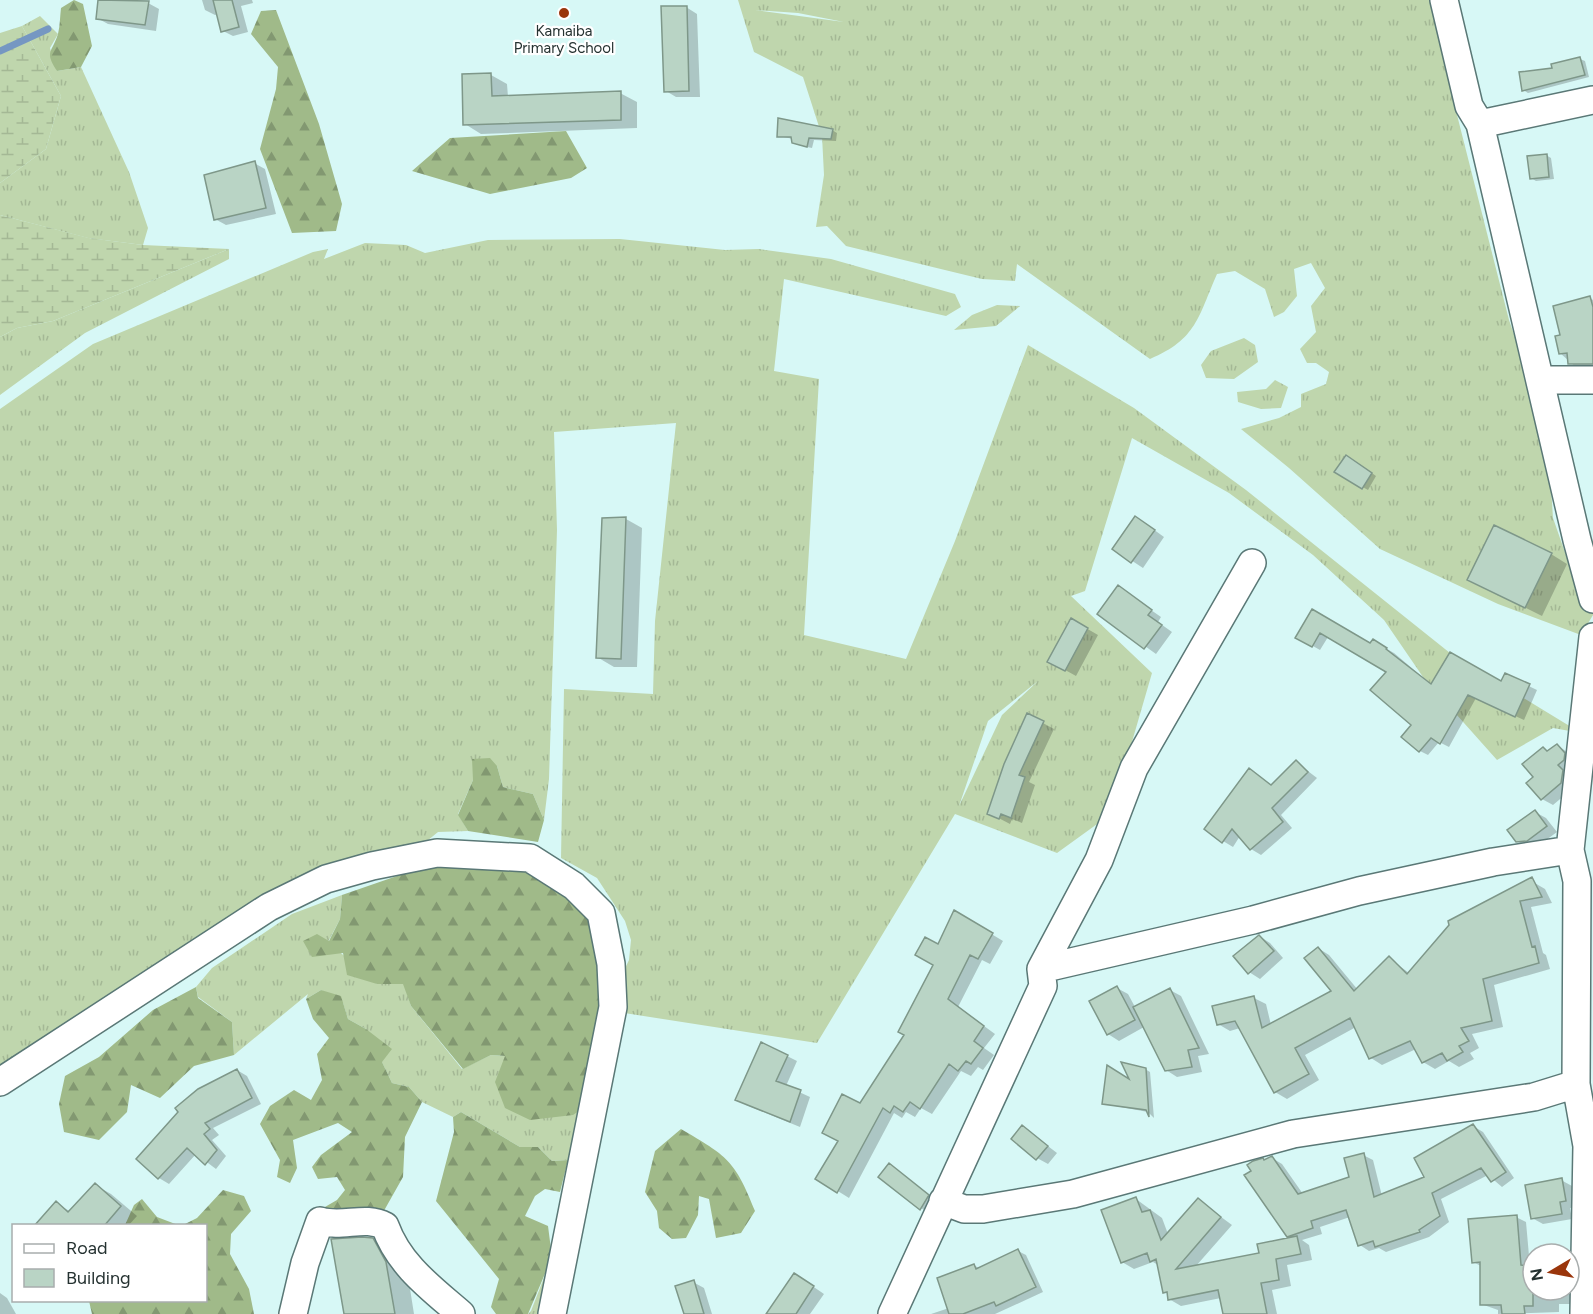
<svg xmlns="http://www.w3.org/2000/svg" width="1593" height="1314" font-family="Figtree,sans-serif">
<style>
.grass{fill:url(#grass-tufts);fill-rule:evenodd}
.forest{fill:url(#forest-firs)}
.wetland{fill:url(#wetland-marsh)}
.shadow{fill:#0003}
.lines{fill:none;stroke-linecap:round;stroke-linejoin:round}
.stream{stroke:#7597c2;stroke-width:7}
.building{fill:#b9d4c5;stroke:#7e9789;stroke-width:1.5}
.minor-casing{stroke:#5a7876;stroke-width:30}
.minor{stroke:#fff;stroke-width:27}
.poi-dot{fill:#9a350b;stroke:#fff;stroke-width:2}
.labels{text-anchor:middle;stroke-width:4.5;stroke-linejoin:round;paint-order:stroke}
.poi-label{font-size:15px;fill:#253231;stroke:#fff}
</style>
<defs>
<pattern id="grass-tufts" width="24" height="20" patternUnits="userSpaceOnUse" patternTransform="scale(1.5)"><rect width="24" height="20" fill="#bfd6ad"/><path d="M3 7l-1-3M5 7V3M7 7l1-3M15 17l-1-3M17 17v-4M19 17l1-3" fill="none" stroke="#a4b895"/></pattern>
<pattern id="forest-firs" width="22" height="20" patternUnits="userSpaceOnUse" patternTransform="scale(1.5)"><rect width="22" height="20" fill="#a0ba89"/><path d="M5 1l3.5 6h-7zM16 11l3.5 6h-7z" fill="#829871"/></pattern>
<pattern id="wetland-marsh" width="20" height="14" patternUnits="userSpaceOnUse" patternTransform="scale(1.5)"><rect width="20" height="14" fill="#bfd6ad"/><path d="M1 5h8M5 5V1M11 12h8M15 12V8" fill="none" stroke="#a4b895"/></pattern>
</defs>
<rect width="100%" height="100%" fill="#d7f8f6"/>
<path class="grass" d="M738 0H1431L1455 107 1509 320 1526 369 1550 472 1553 518 1578 590 1593 609V615L1581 635 1498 604 1380 549 1289 468 1241 429 1279 418 1301 407V394L1326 384 1329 372 1316 363H1307L1300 349 1316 332 1311 306 1325 288 1311 263 1294 269 1297 296 1284 312 1274 317 1265 289 1235 271 1217 274C1198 317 1197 339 1150 359L1017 264 1015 281 982 279 846 246 827 226 816 227 824 175 822 136 803 77 754 52ZM755 10 798 13 844 22Z
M40 16 58 34 50 48 57 71 81 67 129 172 148 228 143 245 88 238 0 215V183L46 149 61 96 22 26Z
M620 239 725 250 759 249 831 259 955 294 961 307 946 316 784 279 774 371 819 379 804 635 906 659 955 541 1028 345 1134 408 1246 490 1450 653 1581 733 1553 728 1497 760 1423 677 1384 620 1313 555 1229 493 1132 438 1085 591 1071 596 1152 673 1111 814 1057 853 955 814 817 1043 605 1010 629 960 631 940 625 921 597 878 561 858 564 689 653 694 655 621 676 423 554 432 557 530 549 779 544 820 533 794 503 787 497 766 473 780 458 814 468 831 438 832 427 841 367 855 0 1081V409L93 344 313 252 328 249 324 259 365 243 406 245 425 253 488 240ZM1038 681 1002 715 959 806 988 721Z
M229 249V259L85 333 0 395V337L17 328 53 321Z
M997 305 1020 306 996 326 954 330 972 315Z
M1244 338 1255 345 1258 362 1234 379 1206 378 1201 365 1211 351Z
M1275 380 1288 387 1281 408 1261 409 1238 402 1237 392 1266 389Z
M342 895 340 919 328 942 377 984H404L411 1006 462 1069 491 1055 505 1056 586 1106 568 1160 552 1161 538 1147H520L461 1112 453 1117 422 1102 409 1087 392 1083 366 1029 348 1019 343 1003 321 990 306 999 308 994 234 1055 232 1022 198 997 196 987 212 968 292 914Z
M552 1257 546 1314H528L531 1311Z"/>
<path class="forest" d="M74 0 83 4 92 46 81 67 57 71C44 51 52 53 58 34 60 26 60 16 61 8Z
M276 10 319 124 342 204 336 231 292 233 260 149 276 89 278 67 251 34 261 11Z
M566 131 587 168 571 178 490 194 412 171 450 138Z
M490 758 497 766 503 787 533 794 544 820 538 842 468 831 458 815 473 780 472 759Z
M449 858 540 869 602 927V994L586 1106 573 1115 530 1120 505 1108 495 1082 505 1056 491 1055 463 1069 411 1006 403 984H377L347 975 343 953 312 957 303 941 317 934 329 941 340 919 342 895Z
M196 987 198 998 232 1022 234 1055 194 1066 160 1098 131 1085 127 1112 99 1140 64 1132 59 1104 65 1076 99 1057 153 1010Z
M321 990 341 996 348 1019 366 1029 392 1049 382 1062 392 1083 409 1087 422 1102 405 1137 403 1177 381 1216 318 1211 337 1200 345 1190 337 1177 318 1179 312 1167 321 1155 352 1132 338 1123 293 1140 297 1168 290 1183 277 1177 280 1160 260 1124 270 1106 294 1090 311 1100 322 1080 317 1054 329 1038 313 1019 306 999Z
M461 1112 520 1147H538L552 1161 568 1160 560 1192 545 1189 535 1196 525 1216 548 1226 552 1257 528 1314H496L491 1307 499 1279 436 1201 454 1132 453 1117Z
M681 1129C727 1156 735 1160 755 1211L741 1233 716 1238 709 1199 699 1196 698 1215 686 1238 672 1239 659 1228 657 1211 645 1192 655 1151Z
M223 1190 244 1196 251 1211 231 1234 230 1254 249 1289 254 1314H92L89 1301 206 1300V1226L183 1225 197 1218Z
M142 1199 157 1217 178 1225H125L134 1205Z"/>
<path class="wetland" d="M22 26 61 96 46 149 0 183V33Z
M0 215 89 238 143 245 229 249 53 321 17 328 0 337Z"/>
<path class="shadow" d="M100 0 148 3 159 9 156 31 108 24 97 18Z
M202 0H252L253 3 241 6 248 32 233 36 223 31 218 14 215 15 205 10Z
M686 7 697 14 700 97H676L666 91Z
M1580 59 1585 61 1589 77 1528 93 1523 90 1554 69Z
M491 75 507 84 508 97 620 93 637 102V128L481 134 465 124Z
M832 130 837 133 836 141 814 140 812 148 798 145 793 143V139L779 136Z
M1546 155 1551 158 1554 179 1536 181 1531 178Z
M254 163 265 169 276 214 226 225 215 219Z
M1590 298 1593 300V370L1578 369 1560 353 1562 336Z
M1352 459 1376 476 1368 490 1336 472Z
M626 519 642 528 637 667H614L597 657Z
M1146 524 1164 537 1143 568 1114 549Z
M1551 554 1567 564 1542 616 1469 579Z
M1118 587 1161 617 1158 622 1172 632 1156 654 1099 613Z
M1312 611 1371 645 1373 641 1394 653 1432 685 1502 683 1506 675 1537 690 1524 720 1476 698 1449 747 1439 742 1428 755 1420 751 1413 725 1388 671 1328 637 1320 650 1297 637Z
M1072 620 1098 635 1076 676 1049 661Z
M1028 715 1054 729 1029 782 1035 785 1022 823 1012 819 1010 824 989 813Z
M1557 745 1567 752 1572 789 1553 805 1542 799 1535 777 1543 749 1549 752Z
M1296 762 1317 778 1281 815 1292 828 1261 855 1251 849 1240 836 1233 847 1223 841 1249 770 1272 786Z
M1535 812 1546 818 1557 832 1538 846 1528 848 1517 841Z
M1533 882 1545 889 1552 903 1531 907 1543 953 1546 955 1550 969 1494 985 1503 1027 1472 1034 1479 1048 1470 1053 1474 1059 1459 1067 1449 1061 1435 1069 1423 1062 1416 1049 1382 1065 1371 1058 1356 1027 1305 1055 1319 1080 1287 1099 1275 1092 1240 1028 1230 1031 1218 1024 1254 998 1266 1004 1271 1025 1333 992 1318 948 1329 955 1358 990 1389 958 1409 973Z
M955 912 1003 941 990 964 982 960 958 1007 995 1034 984 1048 994 1055 983 1070 978 1067 971 1076 961 1071 932 1114 921 1108 915 1117 906 1112 902 1118 894 1113 849 1198 817 1178 906 1035 935 964 938 946Z
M1259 936 1270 943 1283 958 1260 979 1249 972Z
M1117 988 1128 994 1135 1007 1170 990 1181 996 1209 1054 1198 1056 1202 1072 1177 1077 1166 1070 1144 1027 1119 1041 1108 1034Z
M787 1056 797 1061 786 1086 810 1097 800 1127 746 1105Z
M1145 1069 1150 1072 1154 1118 1148 1112 1104 1104 1133 1082Z
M237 1070 247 1076 261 1104 213 1128 219 1135 212 1140 226 1156 216 1169 196 1154 169 1184 159 1178 138 1158Z
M1473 1126 1483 1132 1514 1178 1502 1187 1488 1175 1441 1199 1449 1222 1429 1237 1386 1252 1379 1248 1369 1251 1360 1245 1350 1217 1320 1227 1322 1234 1302 1240 1309 1245 1312 1260 1287 1265 1291 1286 1272 1290 1277 1314H1224L1221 1298 1181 1306 1169 1299V1294L1164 1292 1158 1265 1153 1262 1134 1269 1122 1262 1136 1199 1162 1218 1168 1234 1198 1200 1232 1225 1196 1266 1260 1254 1292 1238 1288 1236 1272 1158 1282 1164 1303 1194 1351 1178 1363 1155 1373 1160 1382 1196 1426 1178Z
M1023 1127 1057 1153 1048 1164 1037 1158Z
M889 1165 938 1202 931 1214 921 1208Z
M1561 1180 1572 1186 1576 1207 1570 1208 1572 1219 1543 1224 1532 1218Z
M95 1185 111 1194 137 1216 128 1226H36L56 1203 71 1212Z
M1516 1217 1526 1222 1530 1267H1533V1290H1569V1270L1577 1275 1576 1304H1559V1312L1498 1314V1310L1481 1304V1266L1473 1262Z
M373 1240 395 1253 408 1276 414 1314H345Z
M1018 1251 1026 1255 1043 1292 995 1314H931L949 1308 974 1265 980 1269Z
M805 1281 824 1294 810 1314H768Z
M693 1282 704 1288 712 1314H685Z
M0 1293 7 1298 16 1314H0Z"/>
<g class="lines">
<path class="stream" d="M0 51 48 29"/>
</g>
<path class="building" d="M98 0 149 1 145 25 96 19Z
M213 0H232L239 27 221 32Z
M661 6H687L689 91 664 92Z
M1580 57 1585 75 1522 91 1519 72 1552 68 1551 64Z
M491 73 492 96 621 91V120L463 125 462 74Z
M778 118 833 129 831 139 809 138 807 147 792 143 791 137H777Z
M1547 154 1549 177 1530 179 1527 156Z
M255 161 266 208 214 220 204 175Z
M1590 296 1593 307V364H1568L1567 353 1559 354 1555 336 1560 335 1553 306Z
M1346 455 1372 473 1362 489 1334 472Z
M1135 516 1155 530 1131 563 1112 549Z
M626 517 621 659 596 658 602 518Z
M1494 525 1552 553 1525 608 1467 580Z
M1118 585 1152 610 1148 615 1162 625 1144 649 1097 614Z
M1312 609 1370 643 1373 639 1387 648 1386 649 1431 684 1450 652 1501 681 1505 673 1530 684 1515 717 1468 695 1440 744 1431 738 1419 752 1401 737 1411 725 1370 690 1386 672 1320 633 1312 647 1295 638Z
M1071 618 1088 628 1065 671 1047 662Z
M1027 713 1044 721 1019 775 1025 777 1011 818 1001 814 999 819 987 814 1004 764Z
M1557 744 1565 753 1564 760 1558 765 1563 770 1561 783 1541 800 1526 783 1533 777 1522 764 1543 747 1547 751Z
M1296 760 1308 772 1272 808 1283 822 1250 850 1232 829 1222 843 1204 829 1249 768 1271 785Z
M1535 810 1547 826 1527 841 1516 842 1507 830Z
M1532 877 1542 897 1520 901 1532 947 1535 946 1539 963 1483 979 1492 1021 1461 1028 1469 1041 1459 1046 1463 1052 1447 1061 1442 1053 1422 1063 1410 1041 1369 1059 1350 1018 1295 1048 1309 1074 1274 1093 1235 1021 1217 1025 1212 1006 1254 996 1262 1028 1331 991 1304 958 1318 947 1354 991 1389 956 1407 974 1449 925 1448 921Z
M954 910 993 933 978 959 970 955 948 999 984 1026 974 1041 983 1048 971 1064 966 1061 958 1071 949 1064 920 1109 910 1102 903 1112 894 1106 890 1113 883 1108 837 1193 815 1179 838 1141 822 1133 842 1094 860 1103 904 1035 898 1032 933 965 915 955 925 937 938 944Z
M1259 935 1274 951 1248 974 1233 956Z
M1117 986 1135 1020 1107 1035 1089 1001Z
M1170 988 1199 1048 1188 1050 1192 1067 1165 1071 1133 1007Z
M761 1042 788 1055 776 1081 801 1090 790 1122 735 1100Z
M1121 1062 1146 1068 1149 1117 1146 1110 1102 1104 1107 1065 1129 1079Z
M237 1069 252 1098 205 1123 210 1129 204 1134 217 1150 205 1165 187 1148 158 1179 136 1159 178 1112 175 1108 198 1089Z
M1473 1124 1506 1172 1491 1182 1481 1168 1432 1193 1440 1216 1419 1230 1420 1232 1375 1247 1373 1241 1358 1246 1346 1210 1311 1221 1313 1228 1287 1237 1244 1175 1251 1171 1247 1165 1253 1161 1263 1158 1264 1160 1272 1156 1298 1194 1349 1177 1344 1158 1364 1153 1374 1197 1424 1177 1414 1158Z
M1022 1125 1048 1146 1036 1160 1011 1139Z
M889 1163 929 1195 920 1210 878 1177Z
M1562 1178 1566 1201 1560 1202 1562 1214 1531 1219 1525 1185Z
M95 1183 121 1206 104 1226H34L56 1201 68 1212Z
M1136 1197 1142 1212 1150 1210 1161 1240 1198 1198 1221 1217 1176 1269 1259 1253 1257 1244 1297 1236 1301 1254 1276 1259 1279 1280 1261 1283 1267 1314H1223L1218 1290 1168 1300 1167 1292 1163 1293 1156 1259 1150 1262 1147 1253 1121 1263 1101 1210Z
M1517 1215 1521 1265 1533 1266V1306H1524L1525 1314H1502L1501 1305H1480V1262L1472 1263 1468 1219Z
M362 1237 373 1238 386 1262 395 1314H344L331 1239Z
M1018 1249 1036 1287 996 1306 994 1302 963 1314H949L937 1278 974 1264 976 1269Z
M794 1273 814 1286 796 1314H766Z
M694 1280 704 1314H684L675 1286Z"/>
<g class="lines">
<defs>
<path id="minor" d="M1444 0 1469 106 1480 124 1577 540 1593 599
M1480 124 1593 100
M1541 380H1593
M1041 969 1253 920 1359 891 1493 862 1570 850
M0 1082 269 907 326 879 372 866 437 853 530 858 574 886 601 913 611 964 613 1007 552 1314
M943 1201 964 1209H983L1073 1194 1293 1134 1534 1097 1576 1084
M293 1314 305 1263 320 1221C343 1228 365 1215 385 1226 399 1265 431 1288 461 1314
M892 1314 1043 986 1041 969 1099 860 1134 768 1252 563
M1584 1314 1587 1146 1576 1084 1577 881 1570 850 1593 637"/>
</defs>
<use href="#minor" class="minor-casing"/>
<use href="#minor" class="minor"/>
</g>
<circle class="poi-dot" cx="564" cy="13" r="6"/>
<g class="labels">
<g class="poi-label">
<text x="564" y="36">Kamaiba<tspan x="564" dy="17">Primary School</tspan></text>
</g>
</g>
<rect x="12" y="1224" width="195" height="78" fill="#ffffff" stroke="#a8adad" stroke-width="1.5"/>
<rect x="24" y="1244" width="30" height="9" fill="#ffffff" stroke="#a8adad" stroke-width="1.5"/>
<text x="66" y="1254" font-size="18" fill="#253231">Road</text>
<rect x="24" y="1269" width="30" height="18" fill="#b9d4c5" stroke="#a8adad" stroke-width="1.5"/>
<text x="66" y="1284" font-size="18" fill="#253231">Building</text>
<g transform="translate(1551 1272) rotate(260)"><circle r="28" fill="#ffffff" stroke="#a8adad" stroke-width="1.5"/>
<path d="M0-4.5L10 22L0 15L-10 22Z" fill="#9a350b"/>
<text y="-9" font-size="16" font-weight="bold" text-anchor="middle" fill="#253231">N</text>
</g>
</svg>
